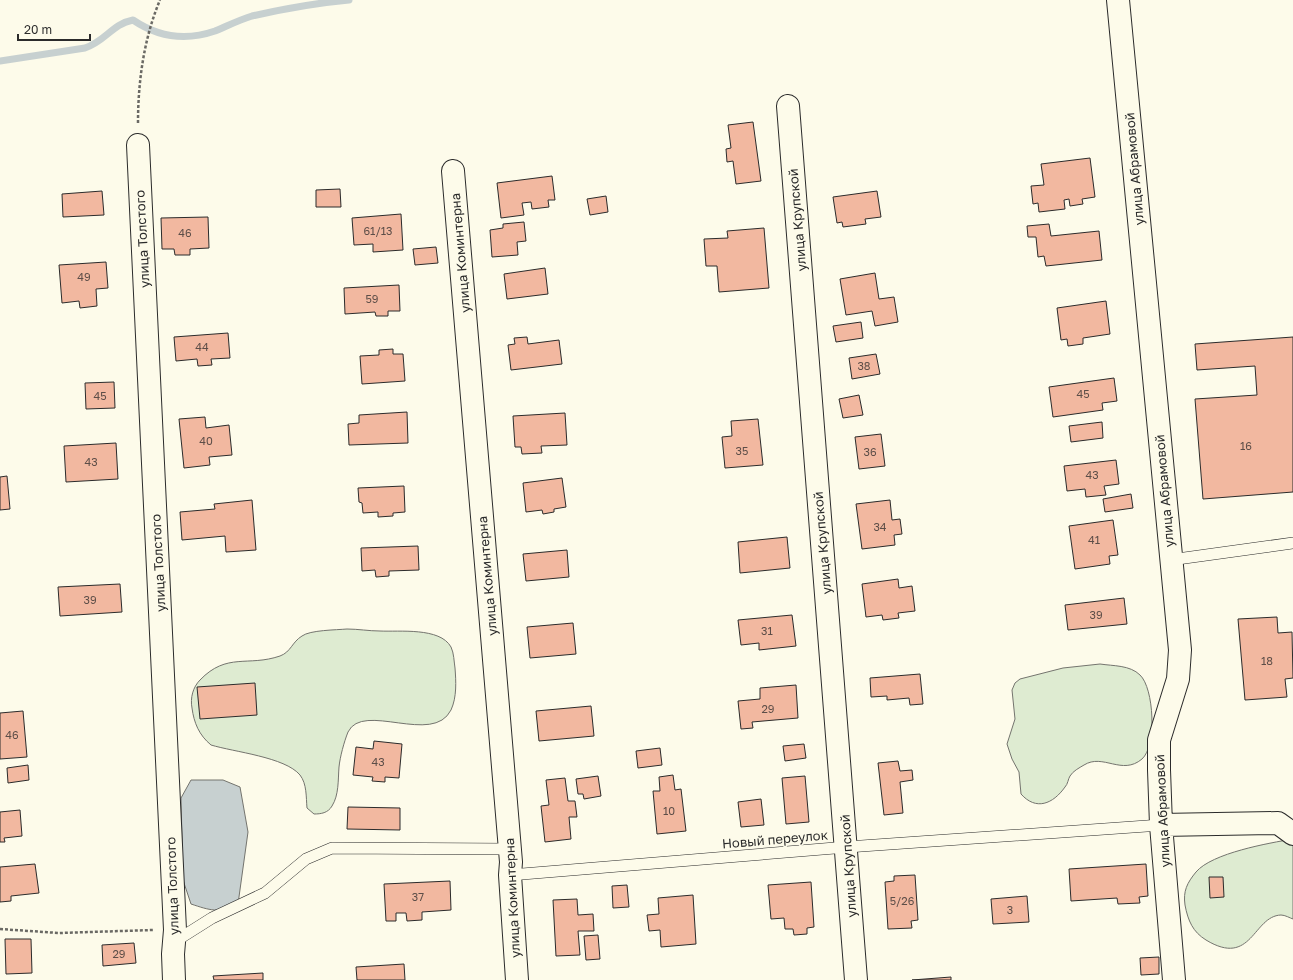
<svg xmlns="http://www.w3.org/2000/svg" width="1293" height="980" font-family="'Golos Text',sans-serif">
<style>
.green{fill:#deebd1;stroke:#74746e}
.water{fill:#c7d0d0;stroke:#74746e}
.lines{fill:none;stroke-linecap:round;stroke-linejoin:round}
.stream{stroke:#c7d0d0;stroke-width:7}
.building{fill:#f2b8a0;stroke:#2b2b2b}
.service-casing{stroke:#2b2b2b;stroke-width:12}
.minor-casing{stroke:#2b2b2b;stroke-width:24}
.path{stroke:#6a6964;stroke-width:2.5;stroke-dasharray:3 2;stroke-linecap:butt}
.service{stroke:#fdfbea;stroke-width:11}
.minor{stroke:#fdfbea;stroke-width:22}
.labels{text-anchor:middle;stroke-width:3;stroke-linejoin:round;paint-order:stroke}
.number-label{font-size:11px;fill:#5d4e48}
.street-label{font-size:13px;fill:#2b2b2b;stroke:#fdfbea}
</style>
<rect width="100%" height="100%" fill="#fdfbea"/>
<path class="green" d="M347 629C358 629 369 631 380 631 399 632 440 627 451 647 454 653 454 662 455 668 456 681 457 697 451 710 433 746 363 701 348 732 344 742 340 757 339 767 338 780 339 795 332 806 328 813 321 814 314 814L307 808C306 797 307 784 300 775 285 757 234 752 211 745 199 735 194 723 192 708 190 698 193 687 200 680 227 652 248 667 280 656 291 652 292 642 302 636 310 630 336 630 347 629Z
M1100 664C1113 666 1130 665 1140 675 1154 688 1157 746 1142 759 1122 776 1103 753 1084 765 1079 768 1073 771 1070 776 1068 779 1068 784 1065 787 1053 804 1036 811 1021 794L1019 772 1012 759 1007 744 1015 719 1012 690 1015 683 1020 679 1063 668Z
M1293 839V919C1290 918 1285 915 1281 915 1253 916 1252 968 1206 940 1193 932 1188 921 1185 905 1183 891 1187 883 1196 872 1212 853 1269 843 1293 839Z"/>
<path class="water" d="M191 780H223L240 787 248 832 238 904C220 914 209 910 191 904L183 880 181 798Z"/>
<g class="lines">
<path class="stream" d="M0 61 85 48C106 41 112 24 133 20 158 37 186 41 215 31 227 26 239 20 252 16 283 9 316 3 349 0"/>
</g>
<path class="building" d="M753 122 761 181 736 184 733 161 727 162 726 149 731 148 728 125Z
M1090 158 1095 197 1082 199 1083 204 1070 206 1069 199 1064 200 1065 209 1039 212 1038 203 1033 204 1031 186 1044 185 1041 164Z
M552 176 555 200H548L549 207 532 209 531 202 522 203 524 215 501 218 497 183Z
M340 189 341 207H316V190Z
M102 191 104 215 63 217 62 194Z
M877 191 881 217 865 219 866 224 843 227 842 222 837 223 833 197Z
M606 196 608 212 590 215 587 199Z
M401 214 403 250 373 252V244L354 245 352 218Z
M208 217 209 248 190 249V255H175L174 249H162L161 218Z
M524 222 526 241 517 242 518 255 492 257 490 230 503 228V224Z
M1049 224 1051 236 1099 231 1102 260 1046 266 1044 256 1038 257 1036 237H1028L1027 226Z
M764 228 769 288 719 292 717 266H706L704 239 728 238 727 231Z
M436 247 438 263 415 265 413 249Z
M106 262 108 288 96 289 97 306 80 308 79 301 62 303 59 265Z
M545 268 548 294 507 299 504 274Z
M875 273 879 299 894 297 898 322 875 326 872 311 846 315 840 279Z
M399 285 400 311H388V316H376L375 312 345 314 344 288Z
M1106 301 1110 334 1083 338V344L1068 346 1067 339 1061 340 1057 308Z
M861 322 863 338 836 342 833 326Z
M228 333 230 358 211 359 212 365 198 366 197 359 176 361 174 337Z
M527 337 528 344 559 340 562 364 511 370 508 345 515 344 514 338Z
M1293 337V492L1203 499 1195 399 1257 395 1255 366 1197 370 1195 344Z
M393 349V354H403L405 381 362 384 360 356 379 355V350Z
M876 354 880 374 852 379 849 358Z
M1114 378 1117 401 1102 403 1103 410 1053 417 1049 387Z
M114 382 115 408 86 409 85 383Z
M859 395 863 415 843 418 839 399Z
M407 412 408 443 349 445 348 424 359 423V415Z
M565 413 567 445 541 446 542 453 522 454 521 447H515L513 416Z
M205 417 206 428 229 425 232 455 209 457 210 465 184 468 179 419Z
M758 419 763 465 725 468 722 437 732 436 731 421Z
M1102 422 1103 438 1071 442 1069 426Z
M881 434 885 466 859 469 855 437Z
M116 443 118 479 66 482 64 446Z
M1116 460 1119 484 1104 486 1106 495 1086 497 1085 489 1067 491 1064 466Z
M7 476 10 509 0 510V477Z
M562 478 566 507 554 509V512L543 514 542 510 526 512 523 483Z
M404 486 405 512 393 513V516L378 517V512L363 513 362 503 359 502 358 488Z
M1131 494 1133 508 1105 512 1103 499Z
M252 500 256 550 226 552 225 536 182 540 180 512 215 509 214 504Z
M890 500 892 520 900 519 902 534 894 535 895 545 862 549 856 504Z
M1113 520 1118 555 1109 556 1110 564 1075 569 1069 526Z
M787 537 790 568 740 573 738 542Z
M418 546 419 570 389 571V576L376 577 375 570 362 571 361 548Z
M567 550 569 577 526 581 523 554Z
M898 579 899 588 912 586 915 611 898 613 899 618 883 620 882 615 866 617 862 584Z
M120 584 122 612 60 616 58 587Z
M1124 598 1127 624 1068 630 1065 605Z
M792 615 796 646 759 650V643L741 645 738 620Z
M1277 617 1278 633 1292 632 1293 678 1285 679 1287 697 1245 700 1238 619Z
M573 623 576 654 530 658 527 627Z
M920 674 923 704 910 705 909 698 887 700V696L871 697 870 678Z
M255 683 257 715 200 719 197 687Z
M796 685 798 718 752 722 753 728 741 729 738 701 760 699V688Z
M591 706 594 736 539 741 536 711Z
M23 711 27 757 0 759V713Z
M374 741 402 744 399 778 385 777V782L372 781 373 777 353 775 356 747 373 749Z
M804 744 806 758 785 761 783 746Z
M660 748 662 765 638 768 636 751Z
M898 761 900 771 912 770 913 780 900 782 903 813 884 815 878 763Z
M28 765 29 780 8 783 7 768Z
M673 775 675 790 681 789 686 831 657 834 653 791H660L659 777Z
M598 776 601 796 584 799 583 794H578L576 779Z
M805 776 809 822 786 824 782 778Z
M565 778 568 801H575L577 817H569L571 839 545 842 541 806 549 805 546 780Z
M761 799 764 825 741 827 738 802Z
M348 807 400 808V830L347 829Z
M20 810 22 836 4 838 5 842H0V812Z
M35 864 39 893 11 896V901L0 902V867Z
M1146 864 1148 896 1139 897 1140 903 1118 904 1117 898 1071 901 1069 869Z
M915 875 918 920 911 921 912 928 888 929 885 882 894 881V876Z
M1209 877H1223L1224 897 1210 898Z
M450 881 451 910 422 912V920L407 921 406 913H396V921H386L384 884Z
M811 882 814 927 807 928V934L794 935 793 929H785L784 918 771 919 768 885Z
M627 885 629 907 613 908 612 886Z
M693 895 696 944 661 947 660 930 649 931 647 915 659 914 658 898Z
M1027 896 1029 922 993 924 991 899Z
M577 899 578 915 593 914 594 931H578L580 955 556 956 553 900Z
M598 935 600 959 586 960 584 936Z
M5 939H31L32 973 6 974Z
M134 943 136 963 103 966 102 945Z
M1159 957V974L1141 975 1140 958Z
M404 964 405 980H357L356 967Z
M263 973V980H214L213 976Z
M951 977V980H912Z"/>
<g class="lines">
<defs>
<path id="service" d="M1170 560 1293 543
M510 875 847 847 1161 825
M174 942 212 918 265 893 306 859 332 848 510 849"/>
<path id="minor" d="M1118 0 1180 650 1178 679 1159 740V770L1161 825 1174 980
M788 106 856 980
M138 145 175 930 173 954 174 980
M453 171 511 862 510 875 517 980
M1161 825 1278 823 1293 834"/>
</defs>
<use href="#service" class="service-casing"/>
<use href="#minor" class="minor-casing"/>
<path class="path" d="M138 123C138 81 144 38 160 0
M0 929 59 933 153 930"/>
<use href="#service" class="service"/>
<use href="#minor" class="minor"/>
</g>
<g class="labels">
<g class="number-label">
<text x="378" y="235">61/13</text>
<text x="185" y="237">46</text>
<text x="84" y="281">49</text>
<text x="372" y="303">59</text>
<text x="202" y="351">44</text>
<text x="864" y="370">38</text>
<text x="1083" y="398">45</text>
<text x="100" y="400">45</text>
<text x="206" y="445">40</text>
<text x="1246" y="450">16</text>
<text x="742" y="455">35</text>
<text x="870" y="456">36</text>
<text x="91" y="466">43</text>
<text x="1092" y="479">43</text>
<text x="880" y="531">34</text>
<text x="1094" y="544">41</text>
<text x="90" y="604">39</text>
<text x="1096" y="619">39</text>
<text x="767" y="635">31</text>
<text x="1267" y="665">18</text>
<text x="768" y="713">29</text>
<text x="12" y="739">46</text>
<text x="378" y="766">43</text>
<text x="669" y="815">10</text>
<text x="418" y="901">37</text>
<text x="902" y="905">5/26</text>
<text x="1010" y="914">3</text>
<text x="119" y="958">29</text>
</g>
<g class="street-label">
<text transform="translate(1134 169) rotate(-95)" y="5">улица Абрамовой</text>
<text transform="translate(797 220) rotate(-95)" y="5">улица Крупской</text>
<text transform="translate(142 239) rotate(-93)" y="5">улица Толстого</text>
<text transform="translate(460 253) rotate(-95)" y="5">улица Коминтерна</text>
<text transform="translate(1164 491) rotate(-95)" y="5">улица Абрамовой</text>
<text transform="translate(822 543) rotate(-95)" y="5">улица Крупской</text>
<text transform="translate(158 563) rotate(-93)" y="5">улица Толстого</text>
<text transform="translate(487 576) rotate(-95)" y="5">улица Коминтерна</text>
<text transform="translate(1162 811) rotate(-93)" y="5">улица Абрамовой</text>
<text transform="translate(775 839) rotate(-5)" y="5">Новый переулок</text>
<text transform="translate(848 866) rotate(-94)" y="5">улица Крупской</text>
<text transform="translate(172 886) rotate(-92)" y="5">улица Толстого</text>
<text transform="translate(512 898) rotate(-93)" y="5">улица Коминтерна</text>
</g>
</g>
<path d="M18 34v6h72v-6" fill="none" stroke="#2b2b2b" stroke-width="2"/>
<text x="24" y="34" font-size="12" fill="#2b2b2b" stroke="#fdfbea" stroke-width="3" paint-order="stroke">20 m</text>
</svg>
